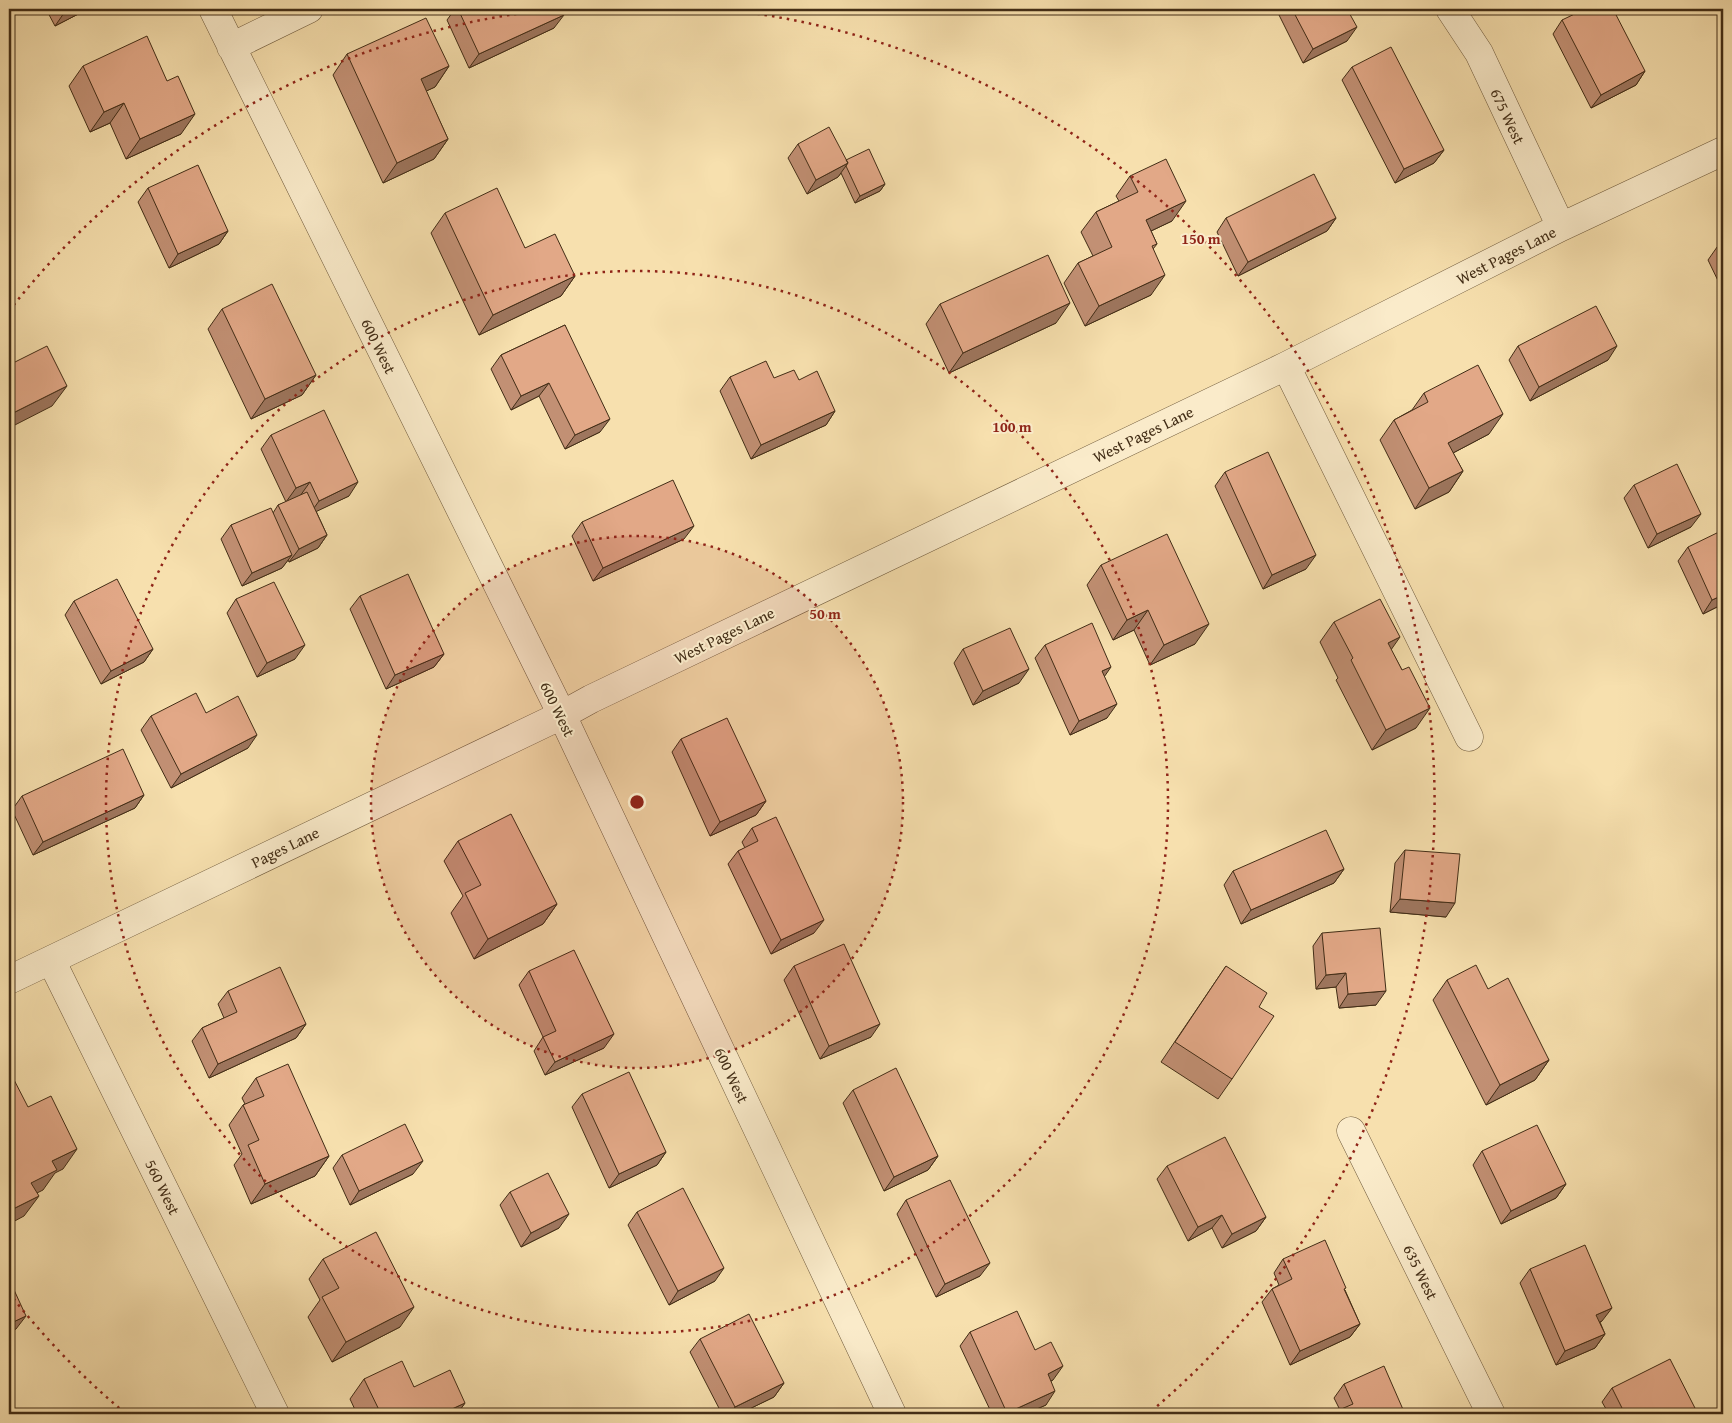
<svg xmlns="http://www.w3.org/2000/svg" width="1732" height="1423" font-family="'Gentium Book Plus',serif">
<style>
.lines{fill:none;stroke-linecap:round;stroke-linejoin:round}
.minor-casing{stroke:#6f5a3c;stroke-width:29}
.minor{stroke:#faebca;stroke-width:28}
.wall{fill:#c29074;stroke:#422d16}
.shaded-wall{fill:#9e765e;stroke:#422d16}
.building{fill:#e2a887;stroke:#422d16}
.ring{fill:none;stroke:#8f2418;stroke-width:2.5;stroke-dasharray:2.5 5}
.labels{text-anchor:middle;stroke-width:4;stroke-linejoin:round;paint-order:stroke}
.street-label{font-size:16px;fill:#422d16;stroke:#faebca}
.centre{fill:#8f2418;stroke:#faebca;stroke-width:2.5}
.ring-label{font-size:15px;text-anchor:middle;font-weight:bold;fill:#8f2418;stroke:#faebca;stroke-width:4;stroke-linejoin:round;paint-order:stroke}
</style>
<rect width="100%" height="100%" fill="#f7e0ae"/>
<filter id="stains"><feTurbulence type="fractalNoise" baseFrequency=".004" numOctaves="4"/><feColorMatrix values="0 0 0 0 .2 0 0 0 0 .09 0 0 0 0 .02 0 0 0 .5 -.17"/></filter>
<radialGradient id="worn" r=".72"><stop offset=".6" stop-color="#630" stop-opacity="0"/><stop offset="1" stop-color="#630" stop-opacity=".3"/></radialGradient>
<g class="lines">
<defs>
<path id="minor" d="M213 9 562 715 892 1414
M1450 9 1479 53 1561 227
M231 47 309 9
M1286 366 1469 737
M51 960 275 1414
M9 980 562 715 591 699 1286 366 1561 227 1723 151
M1351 1131 1491 1414"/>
</defs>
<use href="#minor" class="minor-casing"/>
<use href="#minor" class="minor"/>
</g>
<path class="wall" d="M46 9H88L55 26Z
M455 9H561L554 28 469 68 447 20Z
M1276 9H1347V41L1303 63Z
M1562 20 1645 71 1636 85 1591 108 1553 34Z
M347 54 449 66 435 87 426 91 448 139 434 159 383 183 333 75Z
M83 66 181 134 126 159 110 123 90 132 69 86Z
M1352 67 1444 150 1434 163 1395 183 1342 80Z
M798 144 846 160 885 184 880 191 855 203 841 173 838 177 807 194 788 158Z
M1130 176 1172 221 1151 231 1157 244 1153 249 1151 295 1085 326 1064 283 1078 263 1093 256 1081 232 1096 212 1119 201 1116 196Z
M148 188 228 231 219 244 169 268 138 202Z
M445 213 525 248 575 276 561 296 479 335 431 233Z
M1226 218H1336L1327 231 1238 276 1217 232Z
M1723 239V291L1708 260 1722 240Z
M940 304 1056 323 949 373 926 324Z
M222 309 316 375 302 395 251 419 208 329Z
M565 325 600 432 565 449 539 396 511 410 491 369 501 355Z
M1518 346 1608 360 1530 401 1509 360Z
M730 377 799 380 835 411 826 425 751 459 720 391Z
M1424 393 1489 434 1453 453 1463 471 1449 492 1415 509 1380 440 1394 420 1412 410Z
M271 435 349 496 316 511 327 535 318 548 289 562 288 560 282 568 242 586 221 539 231 525 273 513 278 505 286 502 261 449Z
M1225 472 1306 569 1263 589 1215 486Z
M1634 485 1691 527 1648 548 1624 498Z
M582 522 684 539 593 581 572 536Z
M1688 547 1723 604 1703 614 1678 561Z
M1101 565 1195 644 1150 665 1134 630 1113 640 1087 585Z
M360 596 444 654 434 667 386 689 350 609Z
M236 599 295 659 257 677 227 613Z
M74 601 153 649 144 662 101 684 65 615Z
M1334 622 1391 650 1402 670 1416 728 1372 750 1336 680 1338 678 1320 642Z
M1045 645 1104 677 1107 718 1070 735 1035 658Z
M963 649 1019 683 973 705 954 663Z
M206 713 248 748 171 788 141 730 151 716Z
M681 739 766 801 756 815 710 836 672 752Z
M144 795 135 808 33 855 12 810 22 796Z
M752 828 814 933 771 954 728 864 738 851 745 848 742 842Z
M458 841 557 904 543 924 474 959 451 913 463 896 444 861Z
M1405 850 1446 917 1390 912 1395 863Z
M1344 869 1334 883 1241 924 1224 885 1233 871Z
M1322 933 1376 1005 1339 1008 1336 987 1316 989 1313 946Z
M794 966 871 1037 820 1059 784 980Z
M1226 966 1259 1007 1232 1079 1218 1099 1161 1062Z
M529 971 604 1048 545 1075 534 1051 543 1037 519 985Z
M1447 980 1488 989 1549 1060 1535 1080 1486 1105 1433 1000Z
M228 991 306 1024 296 1038 209 1078 192 1041 202 1028 224 1018 218 1004Z
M256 1078 329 1156 315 1176 251 1204 234 1165 242 1154 229 1125 243 1105 245 1104 242 1098Z
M853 1090 938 1156 928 1170 884 1191 843 1103Z
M582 1094 666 1152 657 1165 609 1188 572 1107Z
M1482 1151 1566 1184 1556 1198 1501 1224 1473 1165Z
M342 1155 413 1174 350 1205 333 1168Z
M1167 1166 1266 1217 1256 1231 1222 1248 1212 1228 1188 1241 1157 1179Z
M510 1192 559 1228 521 1247 500 1205Z
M906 1200 980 1276 936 1297 897 1214Z
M637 1212 715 1281 669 1305 628 1225Z
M323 1259 400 1327 332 1362 308 1317 320 1300 309 1279Z
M1283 1259 1345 1290 1360 1324 1350 1337 1290 1365 1262 1302 1272 1289 1279 1285 1274 1273Z
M1530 1269 1602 1321 1600 1322 1605 1334 1595 1348 1556 1365 1520 1283Z
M970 1332 1035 1350 1053 1380 1051 1381 1046 1405 1025 1414H992L960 1346Z
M700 1339 784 1383 774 1397 739 1414H722L690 1352Z
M364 1379 414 1387 465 1403 457 1414H357L350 1399Z
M1344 1384 1405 1414H1331L1332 1413 1340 1410 1334 1398Z
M1612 1388 1697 1412 1695 1414H1609L1602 1402Z"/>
<path class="shaded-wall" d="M72 9H88L55 26 64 13Z
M564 15 554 28 469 68 479 54Z
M1357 27 1347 41 1303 63 1313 49Z
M449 66 435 87 407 100 421 79Z
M1645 71 1636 85 1591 108 1601 95Z
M124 103 110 123 90 132 104 112Z
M195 114 181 134 126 159 140 139Z
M448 139 434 159 383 183 397 163Z
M1444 150 1434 163 1395 183 1404 169Z
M848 163 838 177 807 194 816 180Z
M885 184 880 191 855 203 860 196Z
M1186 201 1172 221 1132 240 1146 220Z
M1336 218 1327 231 1238 276 1248 262Z
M228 231 219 244 169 268 178 254Z
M1165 275 1151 295 1085 326 1099 306Z
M575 276 561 296 479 335 493 315Z
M1070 303 1056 323 949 373 963 353Z
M1617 346 1608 360 1530 401 1539 387Z
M316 375 302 395 251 419 265 399Z
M549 383 539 396 511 410 521 396Z
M67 386 52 406 9 428V415Z
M835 411 826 425 751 459 761 445Z
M1503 414 1489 434 1434 463 1448 443Z
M610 419 600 432 565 449 575 435Z
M1463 471 1449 492 1415 509 1429 488Z
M310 482 300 496 286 502 296 488Z
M358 482 349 496 309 515 319 501Z
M1701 514 1691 527 1648 548 1657 534Z
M694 526 684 539 593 581 603 568Z
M327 535 318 548 289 562 299 549Z
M292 555 282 568 242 586 252 573Z
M1316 555 1306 569 1263 589 1272 575Z
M1723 595V604L1703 614 1712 600Z
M1148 610 1134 630 1113 640 1127 620Z
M1209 624 1195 644 1150 665 1164 645Z
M1400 637 1386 657 1388 643Z
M305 645 295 659 257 677 267 663Z
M153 649 144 662 101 684 111 671Z
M444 654 434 667 386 689 395 675Z
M1111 667 1102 680V671Z
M1029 669 1019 683 973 705 983 691Z
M1117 704 1107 718 1070 735 1079 721Z
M1430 708 1416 728 1372 750 1386 730Z
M257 735 248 748 171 788 181 774Z
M144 795 135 808 33 855 43 842Z
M766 801 756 815 710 836 720 822Z
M1344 869 1334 883 1241 924 1251 910Z
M1400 899 1455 903 1446 917 1390 912Z
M557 904 543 924 474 959 488 939Z
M824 920 814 933 771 954 781 940Z
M1346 973 1336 987 1316 989 1326 975Z
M1386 991 1376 1005 1339 1008 1348 994Z
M306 1024 296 1038 209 1078 218 1064Z
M880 1024 871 1037 820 1059 829 1046Z
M614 1034 604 1048 545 1075 555 1062Z
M1549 1060 1535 1080 1486 1105 1500 1085Z
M77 1149 63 1169 55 1173 43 1190 17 1203 31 1183 52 1161Z
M666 1152 657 1165 609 1188 619 1174Z
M329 1156 315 1176 251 1204 265 1184Z
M938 1156 928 1170 884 1191 894 1177Z
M423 1161 413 1174 350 1205 359 1191Z
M1566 1184 1556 1198 1501 1224 1511 1211Z
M39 1196 24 1216 9 1224V1211Z
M569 1214 559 1228 521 1247 531 1233Z
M1222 1215 1212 1228 1188 1241 1198 1227Z
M1266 1217 1256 1231 1222 1248 1232 1234Z
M990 1263 980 1276 936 1297 945 1284Z
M724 1268 715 1281 669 1305 678 1291Z
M414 1307 400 1327 332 1362 346 1342Z
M1612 1308 1602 1321 1587 1328 1596 1315Z
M26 1316 16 1329 9 1333V1324Z
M1360 1324 1350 1337 1290 1365 1300 1351Z
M1605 1334 1595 1348 1556 1365 1565 1351Z
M1063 1366 1053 1380 1038 1387 1048 1374Z
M784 1383 774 1397 739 1414H730L735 1407Z
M1055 1391 1046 1405 1025 1414H1006L1007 1413Z
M465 1403 457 1414H441Z"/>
<path class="building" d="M62 9H72L64 13Z
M458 9H561L564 15 479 54Z
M1292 9H1347L1357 27 1313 49Z
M1585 9H1613L1645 71 1601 95 1562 20Z
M426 18 449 66 421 79 448 139 397 163 347 54Z
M147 36 167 81 178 76 195 114 140 139 124 103 104 112 83 66Z
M1391 47 1444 150 1404 169 1352 67Z
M829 127 848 163 816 180 798 144Z
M869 149 885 184 860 196 846 166 848 163 846 160Z
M1166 159 1186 201 1146 220 1157 244 1152 246 1165 275 1099 306 1078 263 1112 247 1096 212 1138 192 1130 176Z
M198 165 228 231 178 254 148 188Z
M1314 174 1336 218 1248 262 1226 218Z
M497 188 525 248 555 234 575 276 493 315 445 213Z
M1048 255 1070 303 963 353 940 304Z
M272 284 316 375 265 399 222 309Z
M1596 306 1617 346 1539 387 1518 346Z
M565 325 610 419 575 435 549 383 521 396 501 355Z
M47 346 67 386 9 415V365Z
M766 361 774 378 794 370 799 380 817 371 835 411 761 445 730 377Z
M1478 365 1503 414 1448 443 1463 471 1429 488 1394 420 1428 402 1424 393Z
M324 410 358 482 319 501 310 482 296 488 271 435Z
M1268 452 1316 555 1272 575 1225 472Z
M1677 464 1701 514 1657 534 1634 485Z
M673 480 694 526 603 568 582 522Z
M307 492 327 535 299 549 278 505Z
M271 508 292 555 252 573 231 525Z
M1723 530V595L1712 600 1688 547Z
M1167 534 1209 624 1164 645 1148 610 1127 620 1101 565Z
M408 574 444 654 395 675 360 596Z
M117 579 153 649 111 671 74 601Z
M274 582 305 645 267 663 236 599Z
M1380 599 1400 637 1388 643 1402 670 1409 667 1430 708 1386 730 1351 660 1353 658 1334 622Z
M1092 623 1111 667 1102 671 1117 704 1079 721 1045 645Z
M1010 628 1029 669 983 691 963 649Z
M196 693 206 713 238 696 257 735 181 774 151 716Z
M727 718 766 801 720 822 681 739Z
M123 749 144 795 43 842 22 796Z
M511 814 557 904 488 939 465 893 481 885 458 841Z
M776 817 824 920 781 940 738 851 758 841 752 828Z
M1326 830 1344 869 1251 910 1233 871Z
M1405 850 1460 854 1455 903 1400 899Z
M1380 928 1386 991 1348 994 1346 973 1326 975 1322 933Z
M844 944 880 1024 829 1046 794 966Z
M574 950 614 1034 555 1062 543 1037 556 1031 529 971Z
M1476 965 1488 989 1508 978 1549 1060 1500 1085 1447 980Z
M1226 966 1267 993 1259 1007 1274 1016 1232 1079 1175 1042Z
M280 967 306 1024 218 1064 202 1028 237 1012 228 991Z
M288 1064 329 1156 265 1184 248 1145 259 1140 243 1105 264 1096 256 1078Z
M896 1068 938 1156 894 1177 853 1090Z
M9 1072H10L28 1107 51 1096 77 1149 52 1161 57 1170 31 1183 39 1196 9 1211Z
M629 1072 666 1152 619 1174 582 1094Z
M405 1124 423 1161 359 1191 342 1155Z
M1537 1125 1566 1184 1511 1211 1482 1151Z
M1225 1137 1266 1217 1232 1234 1222 1215 1198 1227 1167 1166Z
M548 1173 569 1214 531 1233 510 1192Z
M950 1180 990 1263 945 1284 906 1200Z
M683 1188 724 1268 678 1291 637 1212Z
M376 1232 414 1307 346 1342 322 1297 339 1288 323 1259Z
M1325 1240 1346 1288 1344 1289 1360 1324 1300 1351 1272 1289 1292 1279 1283 1259Z
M1585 1245 1612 1308 1596 1315 1605 1334 1565 1351 1530 1269Z
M9 1279 26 1316 9 1324Z
M1017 1311 1035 1350 1051 1342 1063 1366 1048 1374 1055 1391 1007 1413 970 1332Z
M749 1314 784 1383 735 1407 700 1339Z
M1670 1359 1697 1412 1692 1414H1625L1612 1388Z
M402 1361 414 1387 450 1370 465 1403 441 1414H381L364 1379Z
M1384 1366 1405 1414H1332V1413L1353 1404 1344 1384Z"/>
<circle cx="637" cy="802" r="266" fill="#8f2418" fill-opacity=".12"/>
<g class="ring">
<circle cx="637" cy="802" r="266"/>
<circle cx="637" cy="802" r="531"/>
<path d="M125 1413A797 797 0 0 1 9 1293M9 311A797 797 0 0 1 554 9M720 9A797 797 0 0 1 1149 1413"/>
</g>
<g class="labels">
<g class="street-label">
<text transform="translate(1508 116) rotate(65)" y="6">675 West</text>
<text transform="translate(1506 255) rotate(-27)" y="6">West Pages Lane</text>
<text transform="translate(379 346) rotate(64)" y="6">600 West</text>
<text transform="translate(1143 434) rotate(-26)" y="6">West Pages Lane</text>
<text transform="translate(724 635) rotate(-26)" y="6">West Pages Lane</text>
<text transform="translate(558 709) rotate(64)" y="6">600 West</text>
<text transform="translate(285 847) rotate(-26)" y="6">Pages Lane</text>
<text transform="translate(732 1075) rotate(65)" y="6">600 West</text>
<text transform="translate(163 1187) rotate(64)" y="6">560 West</text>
<text transform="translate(1421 1272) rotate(64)" y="6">635 West</text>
</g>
</g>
<circle cx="637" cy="802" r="8" class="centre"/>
<g class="ring-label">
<text x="1201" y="244">150 m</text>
<text x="1012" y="432">100 m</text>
<text x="825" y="619">50 m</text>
</g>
<rect width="1732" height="1423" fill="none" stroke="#f7e0ae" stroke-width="30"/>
<rect x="10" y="10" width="1712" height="1403" fill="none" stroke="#422d16" stroke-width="2.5"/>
<rect x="15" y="15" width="1702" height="1393" fill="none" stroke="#422d16"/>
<rect width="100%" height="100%" filter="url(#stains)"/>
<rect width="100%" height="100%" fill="url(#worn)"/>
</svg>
